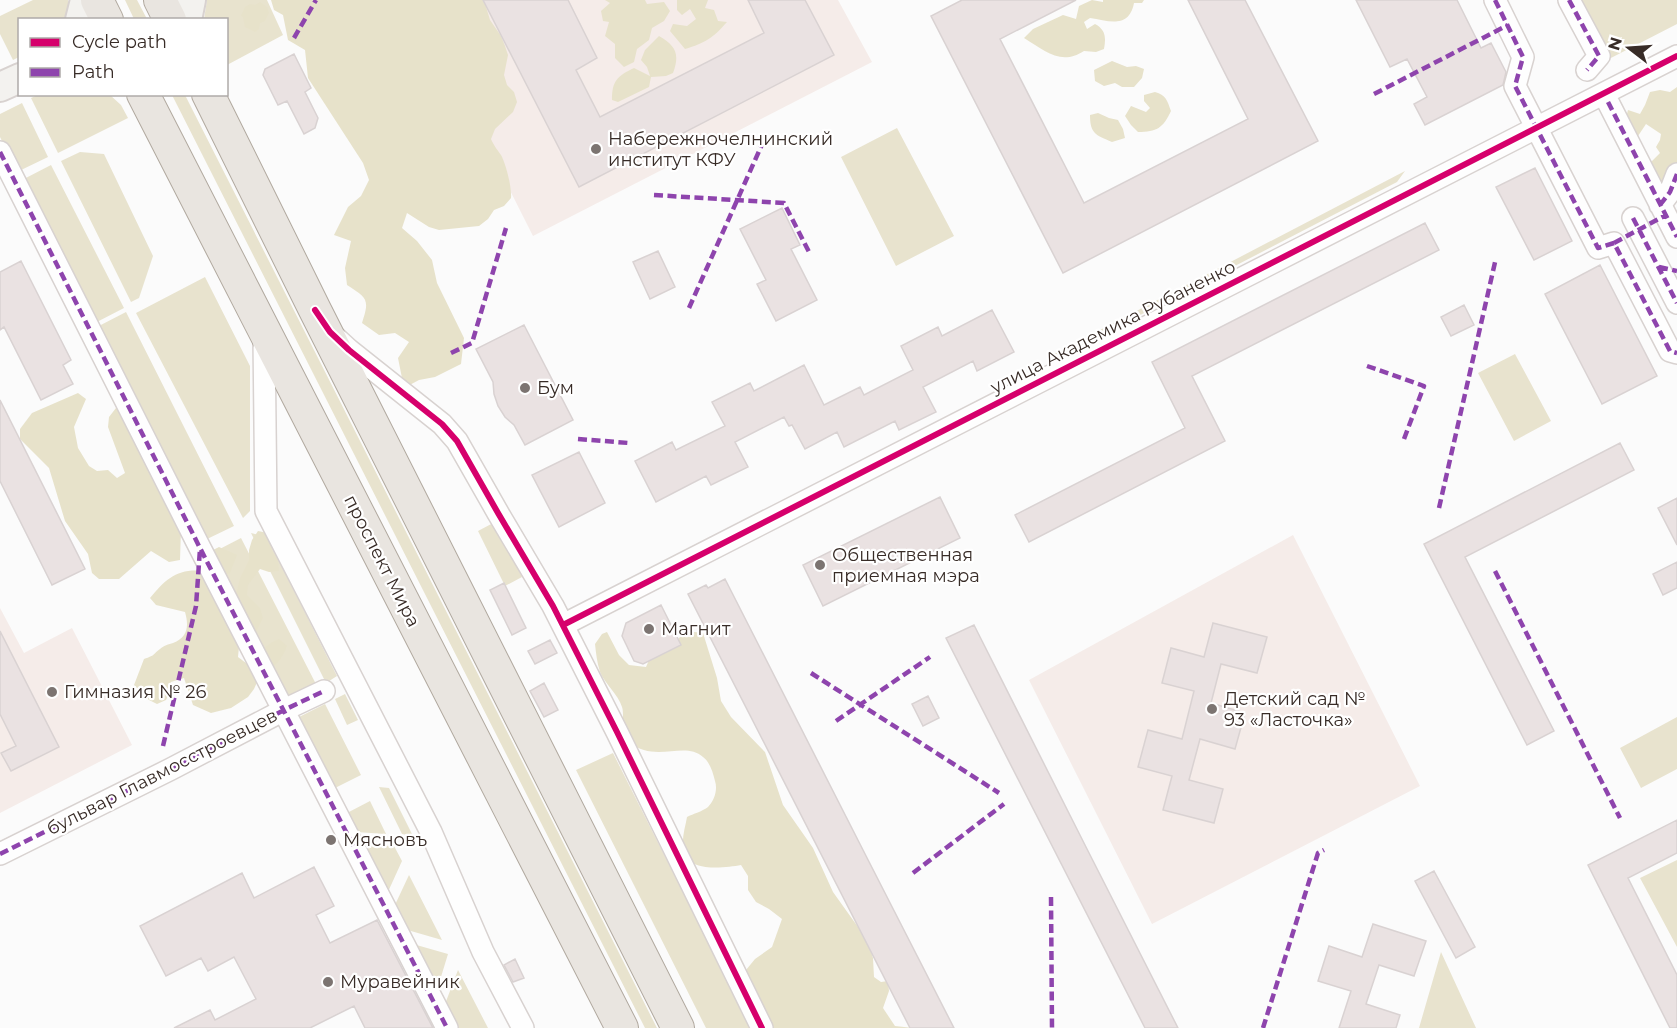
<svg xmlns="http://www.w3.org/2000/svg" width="1677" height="1028" font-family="Montserrat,sans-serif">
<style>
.built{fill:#f5ece9}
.green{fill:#e8e3ce}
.forest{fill:#e7e2ca}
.building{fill:#eae2e2;stroke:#d9d2d2;stroke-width:1.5}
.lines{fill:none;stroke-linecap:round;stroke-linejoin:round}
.street-casing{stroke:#d8d2d0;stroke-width:24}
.secondary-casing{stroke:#d8d2d0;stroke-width:32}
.primary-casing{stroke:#b1a99f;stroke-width:34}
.street{stroke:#fefefe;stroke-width:21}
.secondary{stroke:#f3f2ef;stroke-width:28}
.primary{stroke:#e9e5e0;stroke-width:32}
.quiet{stroke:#8e44ad;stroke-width:4.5;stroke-dasharray:9 4.5;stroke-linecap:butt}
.cycleway-casing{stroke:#fff;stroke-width:10}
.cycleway{stroke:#d6006c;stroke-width:6}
.poi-dot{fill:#7c7471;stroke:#fff;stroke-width:2}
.labels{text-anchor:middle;stroke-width:4.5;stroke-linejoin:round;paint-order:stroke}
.poi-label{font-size:18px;fill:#382c27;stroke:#fff;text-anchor:start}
.street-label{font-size:18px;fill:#382c27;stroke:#fff}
</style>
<rect width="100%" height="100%" fill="#fbfbfb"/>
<path class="built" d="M414 0H838L872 62 533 236Z
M1293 535 1420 786 1152 924 1029 680Z
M0 608 24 653 72 628 132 745 0 813Z"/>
<path class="green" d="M33 0H68L70 7 68 19 20 20 19 57 13 60 0 34V16Z
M125 0H137L147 19H134Z
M207 0H267L283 35 227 65 226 20 204 19Z
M1574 0H1677V24L1607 60Z
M40 94 110 95 121 105 128 118 58 153 31 98Z
M172 95H185L657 1028H645Z
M22 103 48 157 17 172 0 137V114Z
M897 128 954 236 896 266 841 157Z
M80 152 104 154 153 256 139 298 131 302 61 161Z
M51 165 124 308 93 324 20 181Z
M1405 171 1397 182 1063 355 1054 354Z
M205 277 250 366V511L243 518 136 313Z
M126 312 234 526 203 541 95 328Z
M1515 354 1551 421 1514 441 1478 373Z
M495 522 522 577 505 586 478 531Z
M251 533 267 537 337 676 326 683Z
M241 538 318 688 287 704 210 554Z
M345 694 358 720 347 725 335 699Z
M325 704 361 775 331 790 295 719Z
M1677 717V769L1641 788 1620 748Z
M613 753 751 1028H706L576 770Z
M379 787 389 788 413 836 402 834Z
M370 801 386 834 356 832 347 813Z
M362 845 394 846 402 861 387 894Z
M1677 860V947L1640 878Z
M409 875 442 940 404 929 394 907Z
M413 944 448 954 437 990Z
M1441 952 1476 1028H1419Z
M458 970 488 1028H458L445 1004Z"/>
<path class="forest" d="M271 0H484L490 20 501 36 505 46 508 55 504 75 507 85 514 92 517 102 513 112 495 129 491 139C494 146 497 149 501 155 506 164 512 188 511 198L504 206 494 210 488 219 479 226 439 230 429 227 407 213 402 228 417 241 432 260 437 283 464 338 461 364 435 377 419 380 404 388 398 358 409 342 395 333 379 335 362 323C370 299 367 298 347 285L345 268 351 241 334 235 348 207 361 196 369 180 363 163 308 78 305 50 288 40 283 15 274 10Z
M605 0H645L647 4 664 2 670 11 664 21 652 28 649 40 637 49 634 62 624 67 615 58V44L605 36 609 22 603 21 601 11 610 3Z
M677 0H708L705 8 714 10 718 21 727 22C713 38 705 43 685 49L670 31 673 24 687 26 696 19 690 9 682 15 677 10Z
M1092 0 1103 2V0H1144L1142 3H1134C1129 29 1109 21 1090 18L1084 22 1087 29 1095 24C1106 30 1106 38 1104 49L1096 52 1084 51C1061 66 1045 51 1024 38L1033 29 1063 15 1076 19 1079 6Z
M260 2 267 7 269 13 265 21 260 23 259 29 255 32 245 27 243 17 241 16 245 7 250 4 255 5Z
M659 36C676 46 680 54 673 73L666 76 651 77 649 87 618 102 612 100C612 81 617 76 634 68L650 76 647 67 641 60 645 50Z
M1112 61 1127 67 1136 66 1144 69 1142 78 1134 87H1122L1115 83 1104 86 1095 81 1094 70Z
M1677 87V188L1663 191 1647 158 1651 162 1660 153 1656 147 1660 140 1661 134 1646 124 1638 136 1632 135 1624 125 1628 110 1640 114 1645 105 1650 92 1660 90 1670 92Z
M1155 92C1166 95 1167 100 1171 111 1163 128 1157 132 1138 132L1131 125 1125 116 1131 106 1146 112 1150 108 1144 101V95Z
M1098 113 1109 118 1118 120 1123 129 1125 138 1112 142C1096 135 1090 134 1090 115Z
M78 393 86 399 74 427 78 448 89 466 97 471 108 470 117 478 125 473 108 427 109 417 116 408 126 410 181 529 180 560 169 562 151 551 119 579H99L92 573 88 554 65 521 49 468 20 439V429L32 413Z
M258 531 268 533 272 551 278 560 279 571 269 572 260 569 248 585 247 595 260 608 263 618 255 634 239 647 238 657 246 663C259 655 264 645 279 639L287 646C282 659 276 668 262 671L254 689 248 697 231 708 211 713 193 705 184 678 171 682 170 692 166 700 157 704 149 700 134 685 144 659C156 655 152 655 160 649 163 646 169 644 173 643 188 637 189 626 185 612L156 605 150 598C166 579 177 568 204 571L209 552 219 547 237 555 230 573 221 576 235 598 240 578 249 560V550L252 540Z
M686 631 703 633 717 678 721 701 731 717 765 752 783 805 813 848 833 892 868 941 873 958 874 977 881 982 888 981 889 991 883 1008 895 1026 913 1028H765L746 986V970L755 959 772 947 782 919 769 909 756 902 748 890V876L741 865C725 868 691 872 685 854 680 842 685 829 687 817 693 814 703 811 708 807 714 801 718 790 715 781 713 773 710 762 703 757 684 740 656 764 629 742 619 732 625 716 622 707 618 694 605 684 600 672 597 663 596 653 595 644L602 634 607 632 619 655 629 665 646 667 653 651 676 641Z"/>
<path class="building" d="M483 0H568L597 58 576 70 600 117 764 33 748 0H805L834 55 579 187Z
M962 0H1076L1000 39 1084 203 1248 119 1188 0H1245L1318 141 1063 273 931 16Z
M1356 0H1457L1481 48 1491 43 1506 72 1503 85 1425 125 1414 104 1427 97 1407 59 1390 67Z
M294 54 311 88 305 92 318 118 315 128 304 134 287 101 278 105 263 75 265 69Z
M1535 168 1572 241 1534 260 1496 187Z
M782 208 800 245 791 249 817 300 776 321 757 284 766 280 740 229Z
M1425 223 1439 250 1192 376 1225 441 1029 542 1015 515 1185 428 1152 362Z
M658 251 675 287 650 299 633 262Z
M21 261 71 360 63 365 73 384 41 400 4 327 0 330V272Z
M1600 265 1657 376 1602 404 1545 294Z
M1464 305 1474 325 1451 336 1441 317Z
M992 310 1014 352 977 371 973 361 923 387 936 412 899 430 895 421 844 447 837 432 805 449 792 425 789 426 784 417 735 442 748 467 711 485 706 476 656 502 635 461 672 442 676 450 725 426 712 402 750 383 754 391 804 365 824 405 860 387 864 395 913 370 901 346 938 327 942 336Z
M524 325 573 420 525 445 514 425 505 417 498 406 494 394 493 382 476 349Z
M0 400 85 569 52 585 0 481Z
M1620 443 1634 470 1465 557 1554 731 1527 745 1424 544Z
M579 452 605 503 559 527 532 475Z
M940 497 960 538 823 606 803 565Z
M1677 498V545L1658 508Z
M1677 562V588L1663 595 1653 574Z
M725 579 863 850 954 1028H910L688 594 706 585 708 588Z
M504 583 526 628 512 635 490 590Z
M661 605 681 645 643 664 634 661 622 636 626 623Z
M1213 623 1267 637 1257 673 1221 664 1211 703 1245 713 1235 749 1200 739 1189 780 1223 789 1214 823 1163 810 1172 776 1138 767 1148 730 1182 739 1194 691 1162 683 1171 648 1204 657Z
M974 625 1087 849 1178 1028H1145L946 638Z
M0 631 59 747 11 771 1 753 16 746 0 714Z
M550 640 557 653 535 664 528 651Z
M544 683 558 710 544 717 530 691Z
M928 696 939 718 923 726 912 704Z
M1677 820V853L1628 878 1677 975V1028H1670L1588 865Z
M314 867 334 906 316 915 330 943 377 920 433 1028H365L354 1006 310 1028H174L210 1010 215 1020 256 999 234 957 208 971 201 958 166 976 140 926 242 873 254 898Z
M1434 871 1475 947 1456 958 1415 881Z
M1373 924 1426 941 1414 976 1379 965 1366 1004 1400 1015 1396 1028H1339L1351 991 1318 981 1329 946 1362 957Z
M515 959 524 978 513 982 504 965Z"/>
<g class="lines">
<defs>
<path id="street" d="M1495 0 1523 57 1515 86 1598 248 1614 243 1670 351 1677 353
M1569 0 1599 56 1587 70
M1608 102 1677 237
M0 152 200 548 447 1028
M1660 205 1670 192 1677 174
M1633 218 1677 303
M264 337 266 511 431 832 483 952 523 1028
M336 338 349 350 442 424 457 441 498 513 553 606 617 732 762 1028
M563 625 1677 56
M0 854 171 769 284 710 324 691"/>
<path id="secondary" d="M80 20 85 0
M187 20 191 0
M0 87 20 78"/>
<path id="primary" d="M97 0 107 20
M160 0 170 20
M143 94 622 1028
M208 94 315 310 678 1028"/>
</defs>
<use href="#street" class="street-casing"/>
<use href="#secondary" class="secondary-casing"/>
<use href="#primary" class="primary-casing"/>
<use href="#street" class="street"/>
<use href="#secondary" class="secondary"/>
<use href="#primary" class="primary"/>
<path class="quiet" d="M1495 0 1523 57 1515 86 1598 248 1614 243 1670 351 1677 353
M1569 0 1599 56 1587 70
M294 38 316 0
M1374 94 1508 25
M1608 102 1677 237
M0 152 200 548 447 1028
M654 195 784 203 809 252
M1660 205 1670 192 1677 174
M1633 218 1677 303
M1614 243 1666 215
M1659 267 1677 271
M689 308 764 140
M451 353 472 343 506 228
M1367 366 1424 386 1404 439
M578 439 629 443
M1439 508 1496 258
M1495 571 1620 818
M811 673 999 793
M836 721 930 657
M163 746 196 606 200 549
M0 854 171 769 284 710 324 691
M913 873 1004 804
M1051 897 1052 1028
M1263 1028 1318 853 1324 850"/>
<defs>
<path id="cycleway" d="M315 310 330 332 349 350 442 424 457 441 498 513 553 606 617 732 762 1028
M563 625 1677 56"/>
</defs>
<use href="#cycleway" class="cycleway-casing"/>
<use href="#cycleway" class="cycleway"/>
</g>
<g class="poi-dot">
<circle cx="596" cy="149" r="6"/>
<circle cx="525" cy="388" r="6"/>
<circle cx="820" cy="565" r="6"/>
<circle cx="649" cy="629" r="6"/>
<circle cx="52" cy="692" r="6"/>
<circle cx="1212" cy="709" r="6"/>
<circle cx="331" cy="840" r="6"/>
<circle cx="328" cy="982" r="6"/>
</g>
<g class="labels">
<g class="poi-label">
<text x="608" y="145">Набережночелнинский<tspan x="608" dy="21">институт КФУ</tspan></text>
<text x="537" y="394">Бум</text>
<text x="832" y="561">Общественная<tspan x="832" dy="21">приемная мэра</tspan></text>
<text x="661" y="635">Магнит</text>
<text x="64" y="698">Гимназия № 26</text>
<text x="1224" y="705">Детский сад №<tspan x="1224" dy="21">93 «Ласточка»</tspan></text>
<text x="343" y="846">Мясновъ</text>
<text x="340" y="988">Муравейник</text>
</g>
<g class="street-label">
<text transform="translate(1113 327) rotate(-27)" y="6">улица Академика Рубаненко</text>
<text transform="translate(382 561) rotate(63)" y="6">проспект Мира</text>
<text transform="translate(162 772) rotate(-27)" y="6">бульвар Главмосстроевцев</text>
</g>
</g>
<rect x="18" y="18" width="210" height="78" fill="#ffffff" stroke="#afaba9" stroke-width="1.5"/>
<rect x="30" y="38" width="30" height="9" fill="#d6006c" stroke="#afaba9" stroke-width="1.5"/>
<text x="72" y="48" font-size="18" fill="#382c27">Cycle path</text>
<rect x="30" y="68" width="30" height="9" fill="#8e44ad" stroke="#afaba9" stroke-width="1.5"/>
<text x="72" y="78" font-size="18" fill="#382c27">Path</text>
<g transform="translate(1629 48) rotate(287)" stroke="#ffffff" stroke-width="4.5" paint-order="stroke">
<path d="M0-4.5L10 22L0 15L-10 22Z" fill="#382c27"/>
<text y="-9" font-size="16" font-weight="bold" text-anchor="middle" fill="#382c27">N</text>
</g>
</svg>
